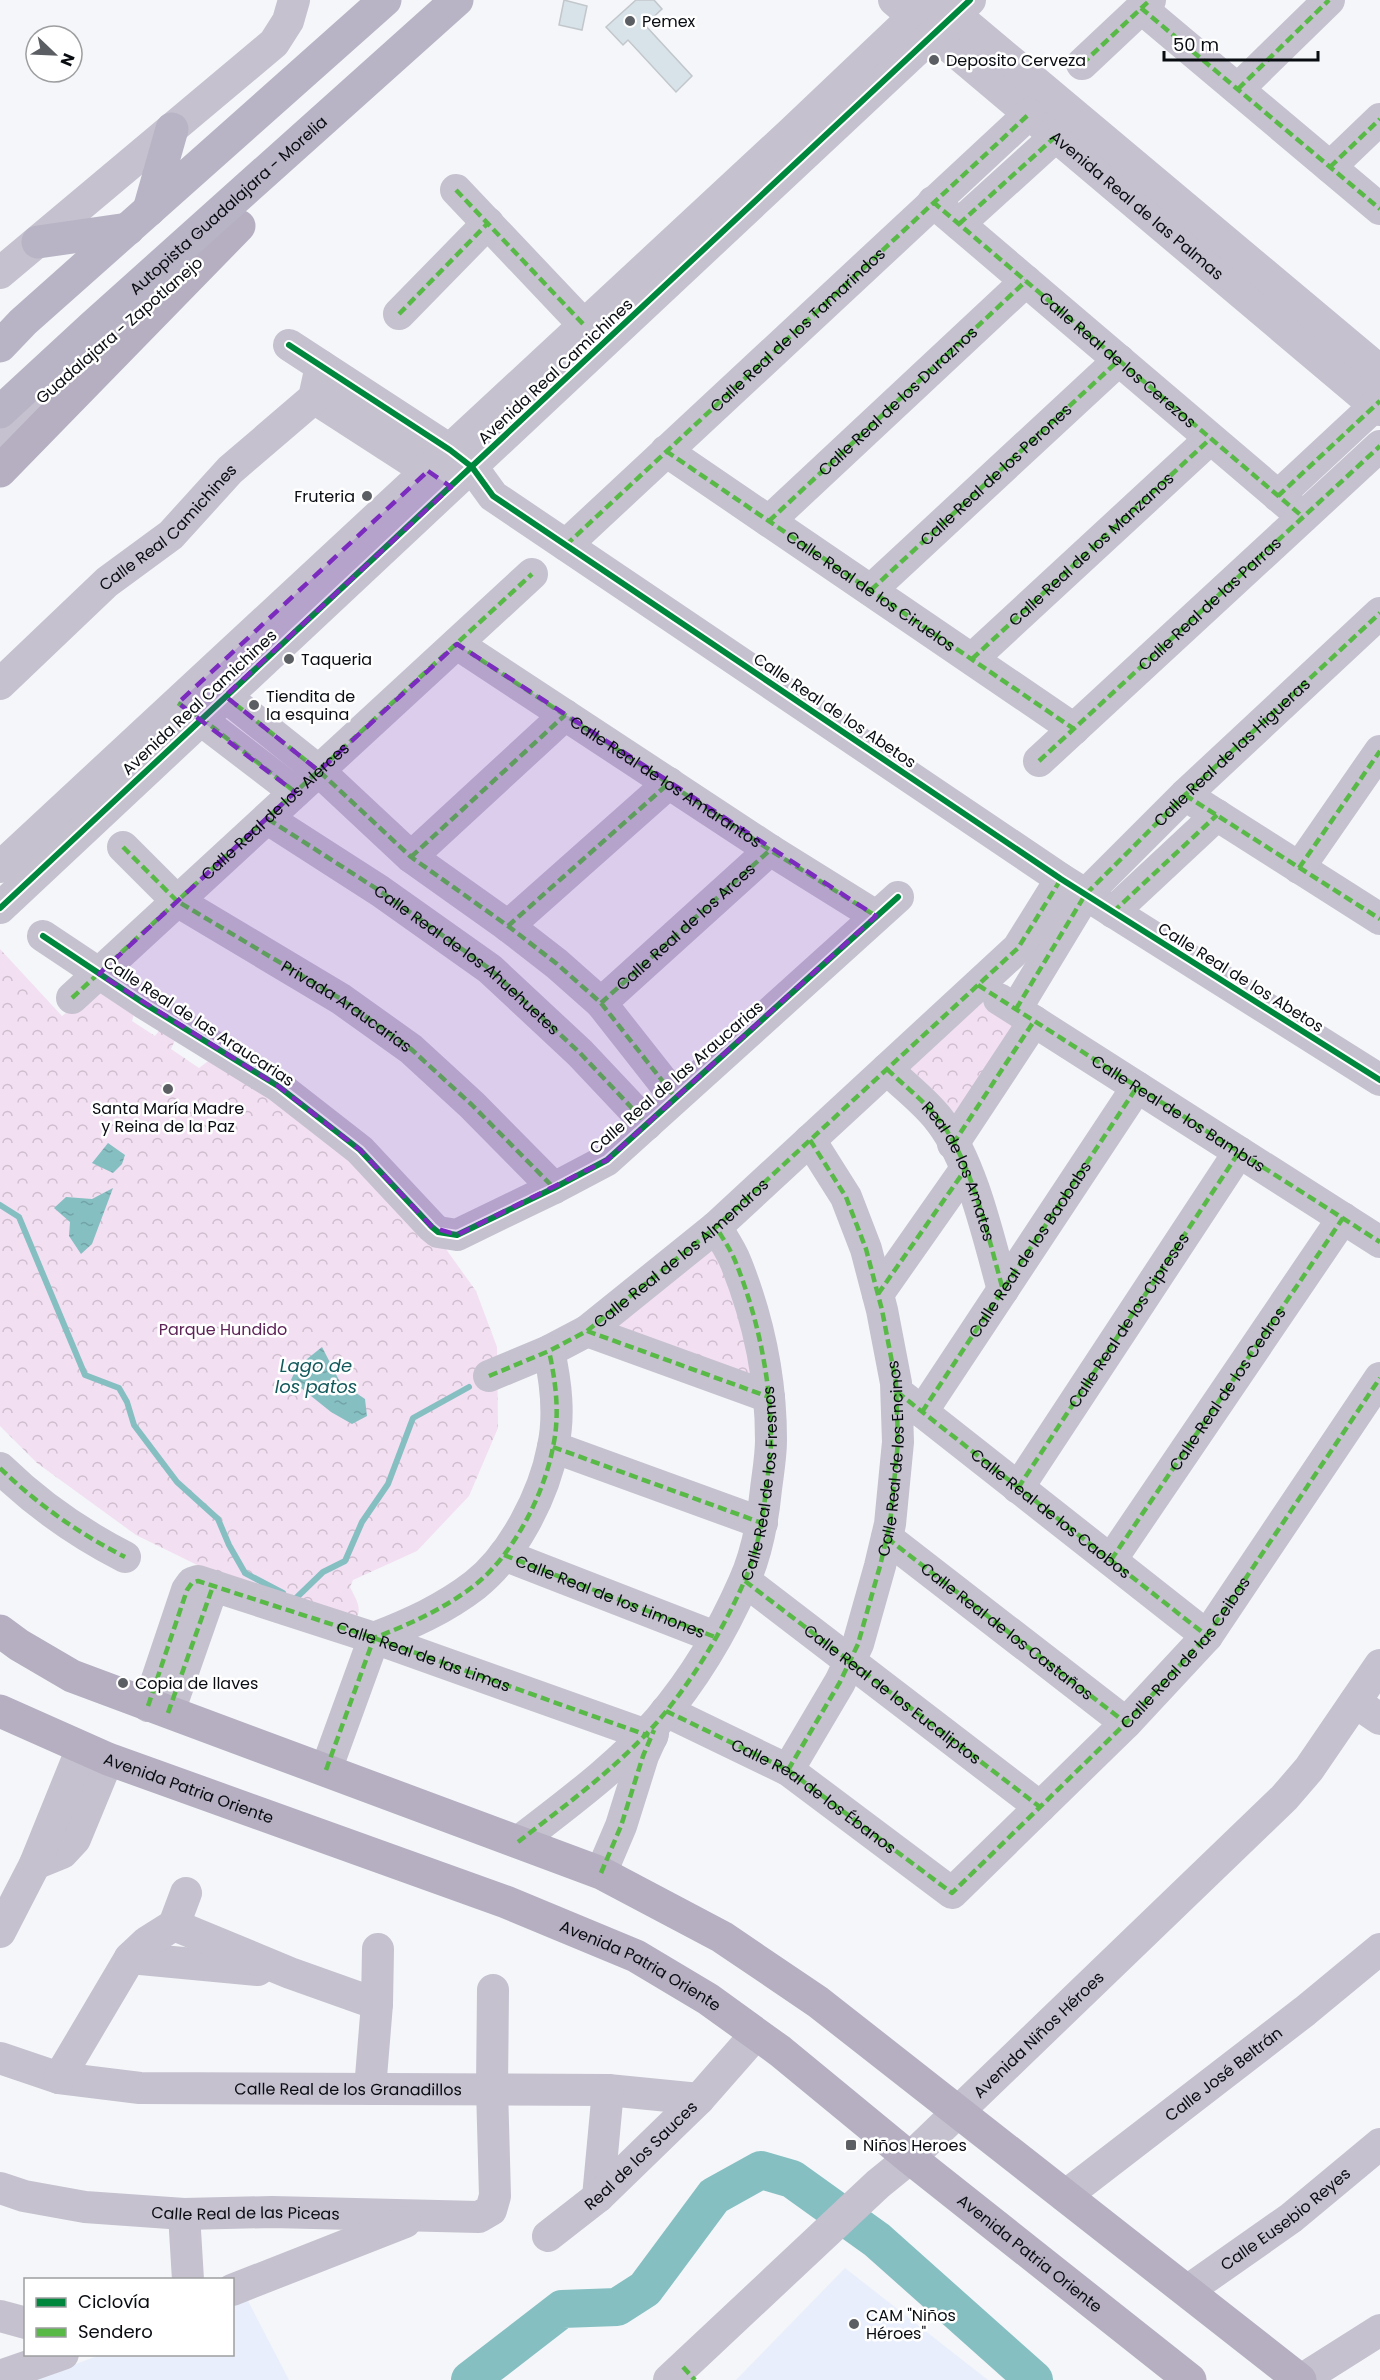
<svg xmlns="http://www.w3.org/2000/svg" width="1380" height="2380" font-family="Poppins,sans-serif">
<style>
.built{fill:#e8eefb}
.park{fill:url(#park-crowns)}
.water{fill:url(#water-ripples)}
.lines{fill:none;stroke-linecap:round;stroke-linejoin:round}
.stream{stroke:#85bfc2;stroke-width:6}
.river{stroke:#85bfc2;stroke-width:38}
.building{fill:#d8e3e9;stroke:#c2c7cb;stroke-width:1.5}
.minor{stroke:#c5c1cf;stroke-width:32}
.major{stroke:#b5afc1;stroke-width:33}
.highway{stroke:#b8b4c5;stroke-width:33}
.quiet{stroke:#58b947;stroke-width:4.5;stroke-dasharray:9 4.5;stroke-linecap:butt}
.cycleway-casing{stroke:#fff;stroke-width:10}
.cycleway{stroke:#00873e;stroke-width:6}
.marked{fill:#7b2cbf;fill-opacity:0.2;stroke:#7b2cbf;stroke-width:4.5;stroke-dasharray:12 8;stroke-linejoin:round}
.poi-dot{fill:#5b5e62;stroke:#fff;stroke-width:2}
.labels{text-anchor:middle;stroke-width:5;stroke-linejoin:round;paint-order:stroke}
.poi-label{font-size:16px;fill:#090c11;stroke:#fff;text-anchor:start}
.street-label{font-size:16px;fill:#090c11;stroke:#fff}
.park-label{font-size:16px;fill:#5d2357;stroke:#fff}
.water-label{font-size:18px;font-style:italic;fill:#12595c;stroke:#fff}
</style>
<defs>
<pattern id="park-crowns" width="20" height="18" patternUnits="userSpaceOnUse" patternTransform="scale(1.5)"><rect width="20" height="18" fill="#f3dff2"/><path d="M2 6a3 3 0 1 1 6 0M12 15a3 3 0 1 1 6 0" fill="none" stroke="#cfbece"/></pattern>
<pattern id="water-ripples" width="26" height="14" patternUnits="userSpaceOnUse" patternTransform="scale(1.5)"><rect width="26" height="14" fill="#85bfc2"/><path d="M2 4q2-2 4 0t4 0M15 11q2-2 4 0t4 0" fill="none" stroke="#72a3a6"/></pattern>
</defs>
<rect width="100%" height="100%" fill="#f4f6f9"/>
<path class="built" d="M845 2268 988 2380H736Z
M247 2299 289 2380H33L100 2355 232 2354 233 2305Z"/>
<path class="park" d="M0 949 62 1016 100 987 135 1010 132 1021 155 1036 162 1027 177 1036 171 1049 199 1068 211 1059 296 1113 438 1238 476 1291 497 1347 498 1428 469 1496 417 1551 353 1580 350 1587C356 1600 364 1609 354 1622L236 1584 136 1535 37 1463 0 1426Z
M980 1001 1009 1013 1025 1026 955 1135 900 1075Z
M717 1243 724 1260 753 1375 602 1327Z"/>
<path class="water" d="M108 1143 125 1155 122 1164 113 1173 92 1163Z
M113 1188 92 1244 81 1254 69 1236 70 1222 54 1208 66 1197 92 1199Z
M322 1347 340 1382 365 1399 367 1416 352 1424 331 1412 291 1380 297 1367Z"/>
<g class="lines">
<path class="stream" d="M0 1205 19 1217 85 1375 119 1388 127 1402 134 1425 177 1482 218 1519 229 1545 245 1573 283 1593
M292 1598 294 1600 323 1572 345 1561 362 1522 388 1484 413 1418 469 1387"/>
<path class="river" d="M470 2380 562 2309 617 2307 645 2289 714 2196 761 2170 792 2179 877 2240 1034 2380"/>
</g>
<path class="building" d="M564 0 587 6 582 30 559 25Z
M636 0H654L662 9 645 25 692 76 676 92 628 40 623 45 606 27Z"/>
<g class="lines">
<g class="minor">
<path id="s1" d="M894 0 1380 410"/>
<path d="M939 1 1380 371"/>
<path d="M1141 8 1380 209"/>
<path d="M1082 64 1150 0"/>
<path d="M1238 89 1329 0"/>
<path d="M1330 167 1380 119"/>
<path d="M456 190 584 325"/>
<path d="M933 202 1303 517"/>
<path d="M959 224 1055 137"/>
<path d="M0 273 274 43 288 21 294 0"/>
<path d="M399 314 488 223"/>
<path d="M289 345 450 450 472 467 493 496 1061 879 1380 1080"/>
<path d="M314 398 444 482"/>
<path d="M0 436 127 322"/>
<path id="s2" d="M666 451 1074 729"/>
<path d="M1278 496 1380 401"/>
<path id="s3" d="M769 521 1026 281"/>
<path d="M566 545 1029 114"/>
<path d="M871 590 1119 360"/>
<path id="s4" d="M457 644 770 850 876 916"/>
<path d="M972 659 1210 439"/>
<path id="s5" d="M0 684 107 582 171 535 230 470 314 398 321 366"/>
<path d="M225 696 319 771 411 857 508 926 557 964 601 1003 675 1097"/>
<path d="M184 707 295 792"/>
<path id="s6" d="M1039 761 1380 446"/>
<path d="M1185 795 1380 919"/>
<path d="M268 819 380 891 490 969 580 1053 647 1124"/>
<path d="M123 847 177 901 341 999 411 1049 472 1105 554 1188"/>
<path d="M411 857 565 715"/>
<path d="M0 867 793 131 931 0"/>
<path d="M1299 868 1380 751"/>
<path d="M0 908 970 0"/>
<path d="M1113 912 1217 815"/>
<path d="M508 926 669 783"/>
<path d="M43 936 145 1004 278 1086 360 1150 432 1227 438 1232 457 1235 554 1188 607 1160 898 897"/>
<path id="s7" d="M72 998 532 574"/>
<path d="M999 999 1380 1242"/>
<path id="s8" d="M601 1003 770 850"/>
<path d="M1016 1009 1085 895 1185 795 1380 613"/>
<path d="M887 1069C904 1086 926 1102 940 1121 972 1162 989 1240 1003 1290"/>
<path d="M953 1144 1034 1021"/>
<path d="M878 1294 965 1170"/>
<path d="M587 1331 769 1397"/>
<path d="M489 1376 549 1351 587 1331 716 1227 1018 948 1061 879"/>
<path id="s9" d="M897 1392 1207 1636"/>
<path d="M922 1412 1137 1087"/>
<path d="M553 1447 762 1523"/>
<path d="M0 1468C37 1504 78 1533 125 1557"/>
<path id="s10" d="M1018 1488 1239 1152"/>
<path d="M887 1538 1126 1723"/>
<path d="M504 1555 715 1637"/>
<path d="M1111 1560 1343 1218"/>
<path id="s11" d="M745 1581 1040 1807"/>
<path d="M1355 1702 1380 1719"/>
<path d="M148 1706 187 1590 192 1583 198 1581 374 1638 652 1737"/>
<path d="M171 1706 213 1586"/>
<path id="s12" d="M666 1711 788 1770 952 1893 1126 1723 1207 1636 1380 1378"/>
<path d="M326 1770 374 1638C410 1624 444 1609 475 1585 513 1555 544 1495 553 1447 560 1415 556 1383 549 1351"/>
<path id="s13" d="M788 1770 840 1682 858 1644 880 1566 890 1524 898 1442 896 1383 882 1310 866 1249 846 1197 810 1140"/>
<path d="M518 1842C567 1804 618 1767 659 1720 693 1680 723 1630 744 1582 757 1553 763 1520 766 1489 768 1473 771 1456 771 1440 771 1380 758 1318 736 1263 731 1250 723 1239 716 1227"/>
<path d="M35 1864 62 1853 75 1839 108 1759"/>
<path d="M601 1873 621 1826 643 1756 653 1734"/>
<path d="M174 1925 186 1893"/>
<path d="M0 1932 35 1864 82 1748"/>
<path d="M130 1958 258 1970"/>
<path id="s14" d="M0 2058 59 2078 140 2088 608 2090 699 2099"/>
<path d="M59 2078 130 1958 147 1942 174 1925 290 1973 377 2004"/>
<path d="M370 2089 377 2004 378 1949"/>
<path id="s15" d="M0 2188 24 2196 85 2207 184 2214 272 2212 479 2217 491 2210 495 2196 492 2088 493 1990"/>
<path id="s16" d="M1065 2196 1305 2011 1380 1949"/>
<path d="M598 2197 608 2090"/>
<path d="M184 2214 188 2280"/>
<path id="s17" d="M548 2236 598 2197 699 2099 756 2034"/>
<path d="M232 2290 405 2222"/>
<path id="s18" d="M1187 2291 1291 2218 1380 2144"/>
<path d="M0 2316 26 2323"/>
<path d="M0 2376 63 2354"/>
<path id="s19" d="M669 2380 878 2184 910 2158 1284 1798 1309 1769 1380 1665"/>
<path d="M1301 2380 1380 2330"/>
</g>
<g class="major">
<path d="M0 471 239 226"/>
<path d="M0 1631 19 1645 72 1676 601 1873 722 1937 818 2002 1300 2380"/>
<path id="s20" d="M0 1711 108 1759 506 1902 636 1956 708 1999 780 2051 910 2158 1190 2380"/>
</g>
<g class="highway">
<path d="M149 210 172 129"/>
<path d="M38 242 128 229"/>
<path d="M0 346 23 322 385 0"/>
<path id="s21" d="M0 412 93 326 457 0"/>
</g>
<g class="quiet">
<path d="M1141 8 1380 209"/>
<path d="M1082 64 1150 0"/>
<path d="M1238 89 1329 0"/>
<path d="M1330 167 1380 119"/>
<path d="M456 190 584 325"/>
<path id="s22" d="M933 202 1303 517"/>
<path d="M959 224 1055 137"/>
<path d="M399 314 488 223"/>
<path d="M666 451 1074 729"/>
<path d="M1278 496 1380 401"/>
<path d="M769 521 1026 281"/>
<path id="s23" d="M566 545 1029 114"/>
<path id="s24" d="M871 590 1119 360"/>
<path d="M457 644 770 850 876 916"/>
<path id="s25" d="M972 659 1210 439"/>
<path d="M225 696 319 771 411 857 508 926 557 964 601 1003 675 1097"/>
<path d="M178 703 201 718 295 792"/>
<path d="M1039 761 1380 446"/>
<path d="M1185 795 1380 919"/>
<path id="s26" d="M268 819 380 891 490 969 580 1053 647 1124"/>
<path id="s27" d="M123 847 177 901 341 999 411 1049 472 1105 554 1188"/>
<path d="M411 857 565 715"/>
<path d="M1299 868 1380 751"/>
<path d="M1113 912 1217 815"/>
<path d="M508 926 669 783"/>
<path id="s28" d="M978 985 1380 1242"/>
<path d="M72 998 532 574"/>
<path d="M601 1003 770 850"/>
<path id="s29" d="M1016 1009 1085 895 1185 795 1380 613"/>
<path id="s30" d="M887 1069C904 1086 926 1102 940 1121 972 1162 989 1240 1003 1290"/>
<path d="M953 1144 1034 1021"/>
<path d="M878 1294 965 1170"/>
<path d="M587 1331 769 1397"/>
<path id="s31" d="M489 1376 549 1351 587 1331 716 1227 1018 948 1061 879"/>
<path d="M897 1392 1207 1636"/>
<path id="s32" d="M922 1412 1137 1087"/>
<path d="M553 1447 762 1523"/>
<path d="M0 1468C37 1504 78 1533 125 1557"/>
<path d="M1018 1488 1239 1152"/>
<path id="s33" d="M887 1538 1126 1723"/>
<path id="s34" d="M504 1555 715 1637"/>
<path id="s35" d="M1111 1560 1343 1218"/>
<path d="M745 1581 1040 1807"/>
<path id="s36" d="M148 1706 187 1590 192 1583 198 1581 374 1638 649 1736"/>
<path d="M666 1711 788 1770 952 1893 1126 1723 1207 1636 1380 1378"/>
<path d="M168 1713 213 1586"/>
<path d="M326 1770 374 1638C410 1624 444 1609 475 1585 513 1555 544 1495 553 1447 560 1415 556 1383 549 1351"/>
<path d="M788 1770 840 1682 858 1644 880 1566 890 1524 898 1442 896 1383 882 1310 866 1249 846 1197 810 1140"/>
<path id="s37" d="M518 1842C567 1804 618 1767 659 1720 693 1680 723 1630 744 1582 757 1553 763 1520 766 1489 768 1473 771 1456 771 1440 771 1380 758 1318 736 1263 731 1250 723 1239 716 1227"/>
<path d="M601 1873 621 1826 643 1756 654 1730"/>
<path d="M683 2367 695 2380"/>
</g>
<defs>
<path id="cycleway" d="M289 345 450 450 472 467 493 496 1061 879 1380 1080
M0 908 970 0
M43 936 145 1004 278 1086 360 1150 432 1227 438 1232 457 1235 554 1188 607 1160 898 897"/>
</defs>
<use href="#cycleway" class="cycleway-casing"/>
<use href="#cycleway" class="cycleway"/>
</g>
<path class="marked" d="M428 471 451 487 225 696 319 771 457 644 876 916 607 1160 457 1235 432 1227 360 1150 278 1086 99 974 295 792 178 703Z"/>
<g class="poi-dot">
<circle cx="630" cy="21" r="6"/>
<circle cx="934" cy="60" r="6"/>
<circle cx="367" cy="496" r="6"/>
<circle cx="289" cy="659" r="6"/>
<circle cx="254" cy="705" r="6"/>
<circle cx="168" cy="1089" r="6"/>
<circle cx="123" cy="1683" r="6"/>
<rect x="845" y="2139" width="12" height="12" rx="3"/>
<circle cx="854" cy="2324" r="6"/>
</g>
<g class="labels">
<g class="poi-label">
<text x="642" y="27">Pemex</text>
<text x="946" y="66">Deposito Cerveza</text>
<text x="355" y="502" text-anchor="end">Fruteria</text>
<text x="301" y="665">Taqueria</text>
<text x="266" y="702">Tiendita de<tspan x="266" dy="18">la esquina</tspan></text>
<text x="168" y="1114" text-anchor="middle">Santa María Madre<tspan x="168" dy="18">y Reina de la Paz</tspan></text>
<text x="135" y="1689">Copia de llaves</text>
<text x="863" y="2151">Niños Heroes</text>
<text x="866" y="2321">CAM "Niños<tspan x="866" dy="18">Héroes"</tspan></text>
</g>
<g class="street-label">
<text dy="6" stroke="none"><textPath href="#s21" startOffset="308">Autopista Guadalajara - Morelia</textPath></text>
<text dy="6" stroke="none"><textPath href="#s1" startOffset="318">Avenida Real de las Palmas</textPath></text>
<text dy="6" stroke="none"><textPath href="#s23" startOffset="316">Calle Real de los Tamarindos</textPath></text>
<text transform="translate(119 330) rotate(-41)" y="6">Guadalajara - Zapotlanejo</text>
<text dy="6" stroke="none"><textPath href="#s22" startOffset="243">Calle Real de los Cerezos</textPath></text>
<text transform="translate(555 371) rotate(-43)" y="6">Avenida Real Camichines</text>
<text dy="6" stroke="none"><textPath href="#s3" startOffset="176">Calle Real de los Duraznos</textPath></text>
<text dy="6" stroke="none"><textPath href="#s24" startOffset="170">Calle Real de los Perones</textPath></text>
<text dy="6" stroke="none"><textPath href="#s5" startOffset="230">Calle Real Camichines</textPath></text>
<text dy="6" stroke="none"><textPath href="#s25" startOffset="162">Calle Real de los Manzanos</textPath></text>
<text dy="6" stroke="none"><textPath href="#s2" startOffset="248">Calle Real de los Ciruelos</textPath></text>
<text dy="6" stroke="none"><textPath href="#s6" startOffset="232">Calle Real de las Parras</textPath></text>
<text transform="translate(199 702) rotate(-43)" y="6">Avenida Real Camichines</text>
<text transform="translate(835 710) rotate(34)" y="6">Calle Real de los Abetos</text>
<text dy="6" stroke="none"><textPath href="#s29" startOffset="338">Calle Real de las Higueras</textPath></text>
<text dy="6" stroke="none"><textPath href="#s4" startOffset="250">Calle Real de los Amarantos</textPath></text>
<text dy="6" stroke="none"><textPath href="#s7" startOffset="276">Calle Real de los Alerces</textPath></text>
<text dy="6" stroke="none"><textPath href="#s8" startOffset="114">Calle Real de los Arces</textPath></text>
<text dy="6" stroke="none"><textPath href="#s26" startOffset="244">Calle Real de los Ahuehuetes</textPath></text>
<text transform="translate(1241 977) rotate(32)" y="6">Calle Real de los Abetos</text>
<text dy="6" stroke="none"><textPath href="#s27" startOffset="276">Privada Araucarias</textPath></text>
<text transform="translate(199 1021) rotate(33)" y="6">Calle Real de las Araucarias</text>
<text transform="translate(676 1077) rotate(-41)" y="6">Calle Real de las Araucarias</text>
<text dy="6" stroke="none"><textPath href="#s28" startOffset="238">Calle Real de los Bambús</textPath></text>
<text dy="6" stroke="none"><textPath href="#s30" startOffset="128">Real de los Amates</textPath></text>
<text dy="6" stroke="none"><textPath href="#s32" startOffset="195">Calle Real de los Baobabs</textPath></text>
<text dy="6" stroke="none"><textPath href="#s31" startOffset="230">Calle Real de los Almendros</textPath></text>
<text dy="6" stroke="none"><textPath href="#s10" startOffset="201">Calle Real de los Cipreses</textPath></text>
<text dy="6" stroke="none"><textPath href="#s35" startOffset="207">Calle Real de los Cedros</textPath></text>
<text dy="6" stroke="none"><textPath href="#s13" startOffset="334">Calle Real de los Encinos</textPath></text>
<text dy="6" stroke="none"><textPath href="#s37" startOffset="450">Calle Real de los Fresnos</textPath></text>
<text dy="6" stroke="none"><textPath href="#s9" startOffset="196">Calle Real de los Caobos</textPath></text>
<text dy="6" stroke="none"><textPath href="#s34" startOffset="114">Calle Real de los Limones</textPath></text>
<text dy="6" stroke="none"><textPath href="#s33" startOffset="152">Calle Real de los Castaños</textPath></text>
<text dy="6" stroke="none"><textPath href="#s12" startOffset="676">Calle Real de las Ceibas</textPath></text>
<text dy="6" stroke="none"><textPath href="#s36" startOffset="375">Calle Real de las Limas</textPath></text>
<text dy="6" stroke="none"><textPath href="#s11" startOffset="186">Calle Real de los Eucaliptos</textPath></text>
<text dy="6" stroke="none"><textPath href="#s20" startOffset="204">Avenida Patria Oriente</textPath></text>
<text dy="6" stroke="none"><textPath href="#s12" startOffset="171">Calle Real de los Ébanos</textPath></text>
<text dy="6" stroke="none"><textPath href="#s20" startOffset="690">Avenida Patria Oriente</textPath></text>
<text dy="6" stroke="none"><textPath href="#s19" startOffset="506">Avenida Niños Héroes</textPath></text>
<text dy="6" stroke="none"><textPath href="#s16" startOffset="200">Calle José Beltrán</textPath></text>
<text dy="6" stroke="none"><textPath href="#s14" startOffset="352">Calle Real de los Granadillos</textPath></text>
<text dy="6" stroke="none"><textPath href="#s17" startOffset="123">Real de los Sauces</textPath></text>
<text dy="6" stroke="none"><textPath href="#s15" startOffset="248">Calle Real de las Piceas</textPath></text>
<text dy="6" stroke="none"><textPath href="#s18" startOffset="122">Calle Eusebio Reyes</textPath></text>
<text dy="6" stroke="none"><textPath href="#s20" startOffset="1176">Avenida Patria Oriente</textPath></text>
</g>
<g class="park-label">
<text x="223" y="1335">Parque Hundido</text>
</g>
<g class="water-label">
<text x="316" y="1372">Lago de<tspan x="316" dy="21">los patos</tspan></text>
</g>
</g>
<rect x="24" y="2278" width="210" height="78" fill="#ffffff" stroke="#9d9ea0" stroke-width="1.5"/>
<rect x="36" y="2298" width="30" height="9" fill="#00873e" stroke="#9d9ea0" stroke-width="1.5"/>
<text x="78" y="2308" font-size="18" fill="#090c11">Ciclovía</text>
<rect x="36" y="2328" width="30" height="9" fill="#58b947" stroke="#9d9ea0" stroke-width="1.5"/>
<text x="78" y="2338" font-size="18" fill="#090c11">Sendero</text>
<g transform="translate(54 54) rotate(113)"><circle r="28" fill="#ffffff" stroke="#9d9ea0" stroke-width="1.5"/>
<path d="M0-4.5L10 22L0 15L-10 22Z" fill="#5b5e62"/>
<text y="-9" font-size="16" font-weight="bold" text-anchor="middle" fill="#090c11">N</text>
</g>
<path d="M1164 51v9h154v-9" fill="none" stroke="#090c11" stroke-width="3"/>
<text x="1173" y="51" font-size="18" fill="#090c11" stroke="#ffffff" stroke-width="4.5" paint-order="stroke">50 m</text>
</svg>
